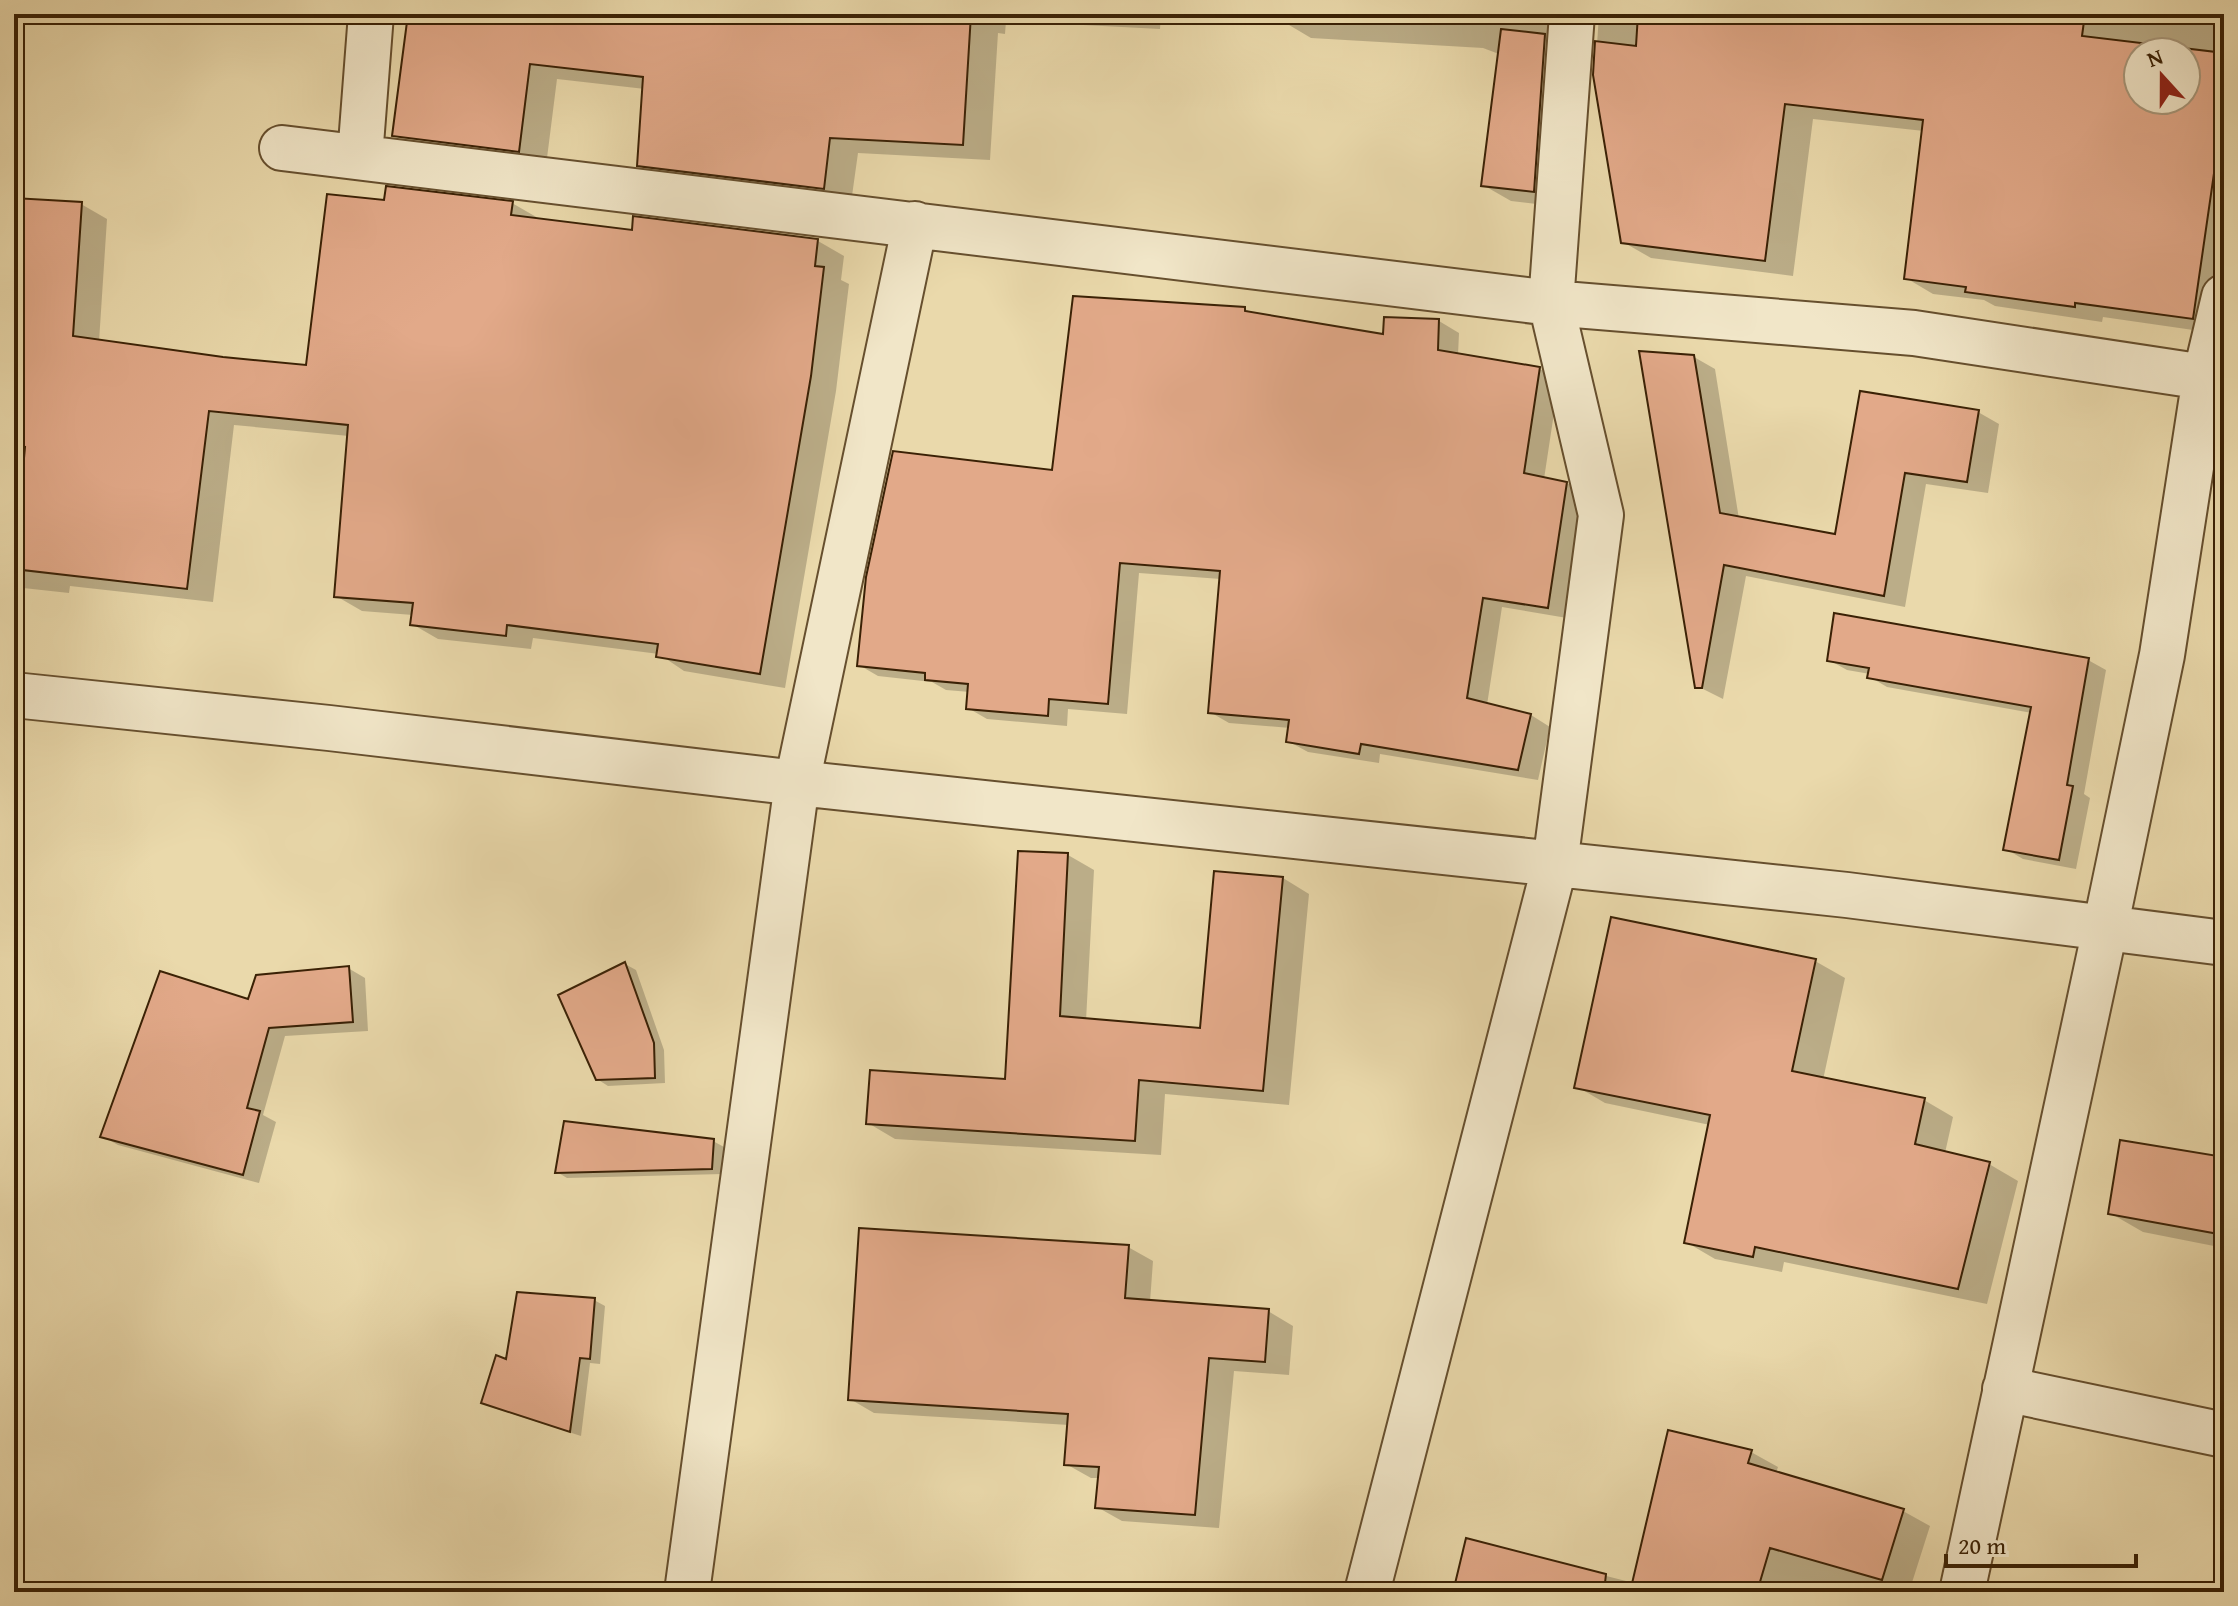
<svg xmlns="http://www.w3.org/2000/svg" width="2238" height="1606" font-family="'Gentium Book Plus',serif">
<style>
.shadow{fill:#0003;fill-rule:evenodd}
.building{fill:#e2a989;stroke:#3a2105;stroke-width:2;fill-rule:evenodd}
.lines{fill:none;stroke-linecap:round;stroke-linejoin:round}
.minor-casing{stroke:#664f2e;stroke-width:48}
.minor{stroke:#f1e6c8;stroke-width:44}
</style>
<rect width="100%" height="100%" fill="#ead9ab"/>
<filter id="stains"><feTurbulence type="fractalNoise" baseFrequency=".0025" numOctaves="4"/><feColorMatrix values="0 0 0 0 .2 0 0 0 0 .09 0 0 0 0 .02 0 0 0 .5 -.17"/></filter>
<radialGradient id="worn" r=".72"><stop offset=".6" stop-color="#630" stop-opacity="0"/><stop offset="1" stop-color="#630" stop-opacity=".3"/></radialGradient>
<path class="shadow" d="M410 14H1161L1160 29 1006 21 1005 34 998 33 990 160 858 153 851 203 666 181 639 165 645 89 557 79 546 166 422 151 394 135Z
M1284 14H1581L1561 207 1511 201 1483 185 1499 54 1483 48 1311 38 1284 22Z
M1599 14H2224V309L2221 334 2103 317 2102 322 1995 306 1984 300 1933 294 1906 278 1924 131 1813 119 1793 276 1651 258 1623 242 1595 75ZM2138 52H2186V100H2138Z
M14 200 81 204 107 219 99 342 223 359 308 367 386 202 512 203 538 218V220L634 232 635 218 818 241 844 256 841 280 849 284 836 391 785 688 684 671 659 654 533 638 531 649 438 639 412 624 413 615 362 611 336 596 349 436 234 425 213 602 70 586 69 593 14 587Z
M1245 309 1256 315 1385 336 1439 321 1459 333 1458 355 1540 369 1559 380 1544 479 1567 483 1586 495 1567 618 1502 607 1487 705 1531 715 1550 727 1538 780 1380 754 1379 763 1308 752 1288 741 1290 728 1229 723 1210 712 1221 579 1139 573 1127 714 1068 709 1067 726 987 719 968 708 970 692 946 690 932 682 878 676 859 665 1054 473Z
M1694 357 1715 369 1739 519 1836 537 1861 393 1978 412 1999 424 1988 493 1926 484 1905 607 1746 576 1723 699 1697 686Z
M1829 660H2088L2106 670 2084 794 2090 798 2076 869 2023 859 2006 849 2032 713 1887 687 1870 677V674L1847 670Z
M1068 855 1094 870 1086 1021 1201 1031 1283 878 1309 894 1289 1105 1165 1094 1161 1155 895 1139 868 1123 1007 1081Z
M1815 961 1845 978 1823 1080 1924 1100 1953 1117 1945 1153 1989 1164 2018 1181 1987 1304 1784 1262 1782 1272 1715 1259 1686 1242 1710 1125 1605 1103 1576 1086Z
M625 964 636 970 664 1050 665 1083 608 1086 597 1079Z
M348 968 365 978 368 1031 285 1036 263 1115 276 1122 259 1183 118 1145 102 1136 250 1002Z
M713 1141 724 1147 723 1174 567 1178 557 1172Z
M2224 1159V1248L2143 1232 2110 1213Z
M1128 1247 1153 1261 1150 1302 1268 1311 1293 1326 1289 1375 1234 1371 1219 1528 1122 1521 1097 1507 1100 1478H1091L1066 1464 1069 1425 874 1413 850 1399Z
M594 1300 605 1306 600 1364 590 1363 581 1436 494 1408 483 1402 508 1361Z
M1669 1433 1751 1452 1778 1467 1776 1473 1903 1511 1930 1526 1909 1592H1455L1468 1541 1634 1583Z"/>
<path class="building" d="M408 14H971L963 145 830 138 824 189 637 166 643 77 530 64 519 152 392 136Z
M1638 14H2085L2082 36 2224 53V104L2193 319 2075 303V307L1965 292 1966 287 1904 279 1923 120 1785 104 1765 261 1621 243 1593 75 1595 41 1636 46ZM2138 52H2186V100H2138Z
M1501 29 1545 34 1534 192 1481 186Z
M386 186 513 201 511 215 632 230 633 216 818 239 815 266 824 267 811 376 760 674 656 657 658 644 507 625 506 636 410 625 413 603 334 597 348 425 209 411 187 589 14 569 25 447 14 446 22 365 14 364V198L82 202 73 336 223 357 306 365 327 194 384 200Z
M1073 296 1245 307V311L1383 334 1384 317 1439 319 1438 350 1540 367 1524 473 1567 482 1548 608 1483 598 1467 698 1531 714 1518 770 1361 744 1359 754 1286 742 1289 720 1208 713 1220 571 1120 563 1108 704 1049 699 1048 716 966 709 968 684 925 680V673L857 666 866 577 893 451 1052 470Z
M1639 351 1694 355 1720 513 1835 534 1860 391 1979 410 1967 482 1905 473 1884 596 1724 565 1702 688H1695Z
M1834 613 2089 658 2067 785 2073 786 2059 860 2003 850 2031 707 1867 678 1869 668 1827 661Z
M1018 851 1068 853 1060 1016 1200 1028 1214 871 1283 877 1263 1091 1139 1080 1135 1141 866 1124 870 1070 1005 1079Z
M1611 917 1816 959 1792 1071 1925 1098 1915 1144 1990 1162 1958 1289 1755 1247 1753 1257 1684 1243 1710 1115 1574 1088Z
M625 962 654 1043 655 1078 596 1080 558 995Z
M349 966 353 1022 269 1028 247 1108 260 1111 243 1175 100 1137 160 971 248 999 256 975Z
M564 1121 714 1139 712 1169 555 1173Z
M2120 1140 2224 1157V1235L2108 1214Z
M859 1228 1129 1245 1125 1298 1269 1309 1265 1362 1209 1358 1195 1515 1095 1508 1099 1467 1064 1465 1068 1414 848 1400Z
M517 1292 595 1298 590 1359 580 1358 570 1432 481 1403 496 1355 506 1359Z
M1668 1430 1752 1450 1748 1463 1904 1509 1882 1580 1770 1548 1757 1592H1630Z
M1466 1538 1606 1574 1604 1592H1453Z"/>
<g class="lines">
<defs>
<path id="minor" d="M282 148 1551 303 1914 333 2224 380
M360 157 371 14
M14 695 329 728 797 783 1847 895 2224 943
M2005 1389 2224 1435
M687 1592 797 783 915 224
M1367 1592 1555 864 1601 515 1551 303 1572 14
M1962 1592 2105 929 2162 655 2205 377 2224 297"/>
</defs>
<use href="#minor" class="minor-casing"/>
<use href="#minor" class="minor"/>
</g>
<rect width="2238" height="1606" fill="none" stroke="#ead9ab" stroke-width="48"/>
<rect x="16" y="16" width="2206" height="1574" fill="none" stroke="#3a2105" stroke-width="4"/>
<rect x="24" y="24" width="2190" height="1558" fill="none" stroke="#3a2105" stroke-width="2"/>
<g transform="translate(2162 76) rotate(339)"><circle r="38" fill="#f1e6c8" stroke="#a8977a" stroke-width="2"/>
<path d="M0-6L14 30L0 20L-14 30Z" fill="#8f2418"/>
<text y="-12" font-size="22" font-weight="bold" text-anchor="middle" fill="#3a2105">N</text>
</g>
<path d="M1946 1554v12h190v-12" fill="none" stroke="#3a2105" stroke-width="4"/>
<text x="1958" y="1554" font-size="24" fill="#3a2105" stroke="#f1e6c8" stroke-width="6" paint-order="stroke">20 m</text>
<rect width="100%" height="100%" filter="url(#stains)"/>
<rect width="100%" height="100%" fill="url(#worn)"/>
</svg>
